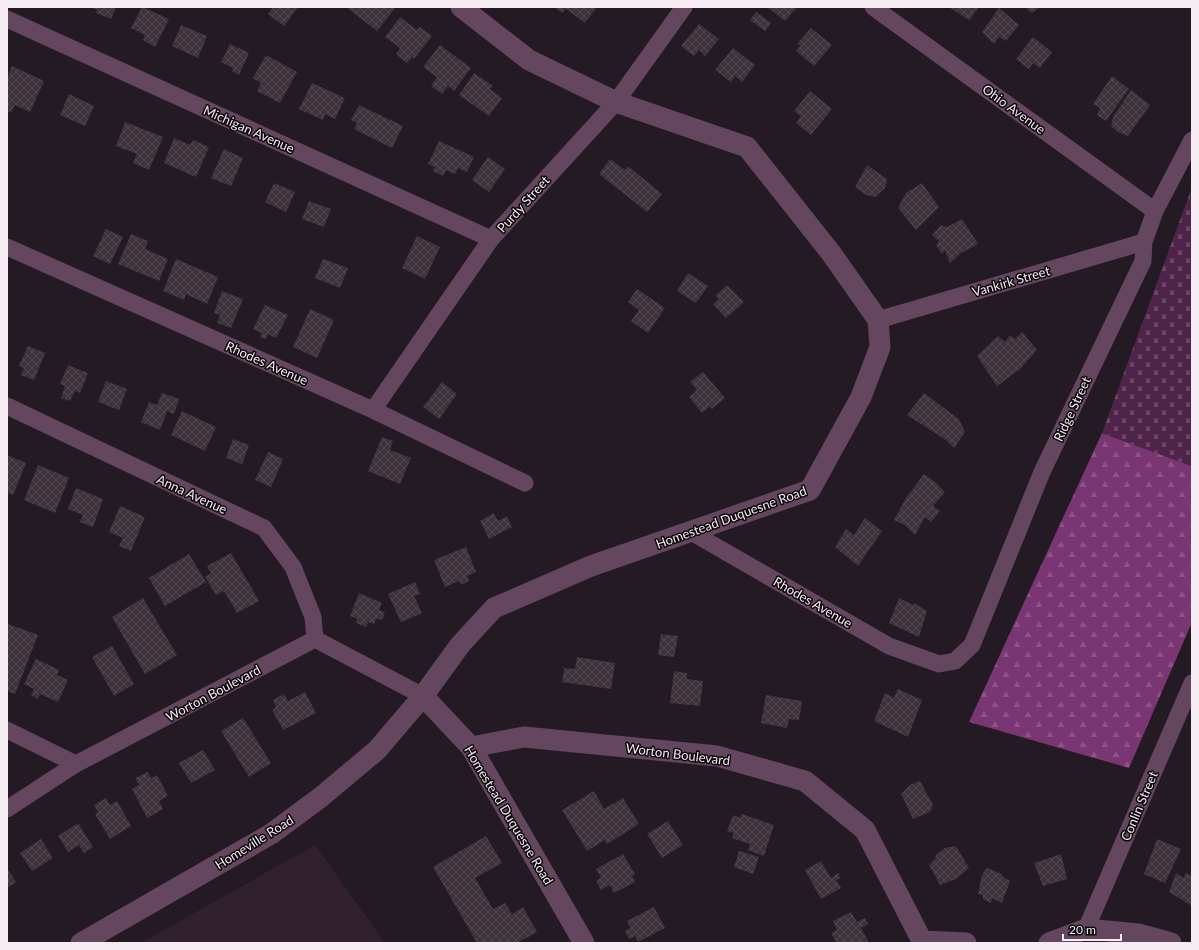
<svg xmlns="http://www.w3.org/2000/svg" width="1199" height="950" font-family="Lato,sans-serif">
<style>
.built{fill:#31212f}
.forest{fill:url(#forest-firs)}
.cemetery{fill:url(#cemetery-stones)}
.building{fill:url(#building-cross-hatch)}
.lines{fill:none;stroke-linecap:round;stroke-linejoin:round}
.minor{stroke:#64465f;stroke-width:17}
.tertiary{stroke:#64465f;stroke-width:21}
.labels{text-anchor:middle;stroke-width:3;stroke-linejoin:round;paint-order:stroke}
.street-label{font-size:13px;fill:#f4ecf2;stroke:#0b070a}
</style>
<defs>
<pattern id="forest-firs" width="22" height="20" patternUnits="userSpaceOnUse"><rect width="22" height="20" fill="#7a3573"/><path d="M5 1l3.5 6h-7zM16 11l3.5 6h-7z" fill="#8e5287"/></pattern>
<pattern id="cemetery-stones" width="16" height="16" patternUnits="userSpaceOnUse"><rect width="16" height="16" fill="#4f244a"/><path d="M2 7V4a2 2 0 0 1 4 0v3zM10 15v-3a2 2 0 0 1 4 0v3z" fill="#694465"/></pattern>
<pattern id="building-cross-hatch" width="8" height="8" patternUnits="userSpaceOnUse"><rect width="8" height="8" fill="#3e333c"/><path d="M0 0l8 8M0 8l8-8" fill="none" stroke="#51474f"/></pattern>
</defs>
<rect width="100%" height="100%" fill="#241a23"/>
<path class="built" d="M315 845 385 943H141Z"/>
<path class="forest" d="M1102 433 1192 466V622L1129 768 969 722Z"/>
<path class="cemetery" d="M1192 187V466L1102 433Z"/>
<path class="building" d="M91 7H116L111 19 96 13 97 10Z
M142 7 169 19 155 47 143 40 145 35 131 28Z
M273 7H298L284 26 268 14Z
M346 7H396L377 31Z
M554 7H597L585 23 566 9 562 13Z
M767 7H797L785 21Z
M949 7H979L969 20Z
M1025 7H1040L1032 13Z
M999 8 1019 25 1006 41 999 37 994 44 982 32Z
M756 12 771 23 765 31 750 20Z
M400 17 417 30 420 27 432 36 414 59 412 57 407 63 396 54 400 48 385 37Z
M699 24 719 39 705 56 699 50 694 56 681 46Z
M181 25 207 36 198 58 172 46Z
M811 28 832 45 814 66 796 51 800 46 797 44Z
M1033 37 1052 52 1040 68 1033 63 1029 69 1016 59Z
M230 44 249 53 239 75 232 71 233 68 221 62Z
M440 45 471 68 454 91 448 86 442 94 431 86 437 77 423 67Z
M733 48 755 65 742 82 735 76 731 82 715 70Z
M266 55 297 72 280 103 257 91 261 83 253 78Z
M12 66 44 81 30 112 15 105 11 113 7 111V78Z
M474 73 493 86 490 89 502 98 489 116 459 95Z
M1112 76 1129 89 1106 121 1097 115 1100 108 1093 104Z
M312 83 345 98 335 119 325 114 323 120 299 109Z
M1131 90 1150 105 1128 136 1118 132 1111 126 1113 117Z
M810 91 832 109 811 135 796 123 801 116 794 111Z
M69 94 94 106 85 126 60 115Z
M359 105 403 126 392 148 354 129 357 123 351 120Z
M125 122 163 137 149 170 133 163 137 154 116 146Z
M174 138 190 145 193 140 209 147 196 177 164 163Z
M439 141 474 157 467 172 458 168 455 174 446 170 443 176 433 171 435 167 428 164Z
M224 149 243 158 231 186 211 178Z
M488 157 505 169 489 192 472 180Z
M610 159 625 170 628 166 662 194 647 212 599 174Z
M867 165 887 179 885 188 875 197 866 195 855 187Z
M274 183 295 192 286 212 265 202Z
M922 183 939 207 916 230 898 208 906 193Z
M309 201 331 209 324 227 302 219Z
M962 219 978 244 961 253 950 263 945 250 942 254 936 245 939 241 932 235 941 225 947 227Z
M106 229 123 237 110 264 93 256Z
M131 234 148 241 145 249 168 259 159 281 118 264Z
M417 236 440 247 425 279 402 268Z
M176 259 218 277 207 304 186 294 184 300 163 291Z
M323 259 348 268 340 288 315 278Z
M688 273 708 286 696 303 677 291Z
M727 285 744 302 726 318 713 304 719 299 715 296Z
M637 289 665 308 648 333 631 321 639 310 628 302Z
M222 291 243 299 231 328 217 323 220 315 214 313Z
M265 305 288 315 276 338 268 334 266 339 260 337 262 333 253 329Z
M310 309 334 320 317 358 293 347Z
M1022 332 1037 350 1020 369 997 386 977 356 998 336 1005 342 1010 335 1015 339Z
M28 346 45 353 34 380 21 375 24 368 19 366Z
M68 365 88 373 80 393 75 391 70 401 61 398 65 386 60 384Z
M703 372 725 398 712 409 710 406 702 413 689 397 697 390 690 382Z
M106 381 127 389 119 410 98 402Z
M442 382 457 394 439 419 423 407Z
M162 393 179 399 174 414 167 411 160 430 141 422 149 402 157 405Z
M924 393 959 419 965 432 954 448 946 440 907 415Z
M182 411 216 427 205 451 171 435Z
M382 437 393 441 390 450 411 458 400 484 368 471Z
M233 439 249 445 242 464 226 458Z
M268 452 283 459 271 487 255 480Z
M7 455 26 463 13 495 7 492Z
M38 465 69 478 55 513 24 500Z
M924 474 935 482 945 492 933 506 940 511 931 522 925 517 915 535 905 525 894 520 906 498Z
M76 488 103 499 93 527 80 522 83 515 68 509Z
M120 506 145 517 131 551 119 546 123 538 109 532Z
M494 513 498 521 507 516 512 527 489 539 480 521Z
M865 518 882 531 858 566 835 547 846 529 854 535Z
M466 547 476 572 467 576 469 581 461 585 459 581 445 587 434 560Z
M231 553 259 601 237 613 224 591 216 595 205 577 211 573 207 566Z
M189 554 206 582 165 606 149 578Z
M415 582 420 594 414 596 422 613 401 622 388 594Z
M359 593 382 603 379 610 385 612 382 620 377 618 374 624 368 622 366 627 356 623 357 619 350 616Z
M143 598 177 655 145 674 112 617Z
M899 598 913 605 914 603 927 611 919 637 889 623Z
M8 624 38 635 15 694 7 691Z
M661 634 678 636 674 657 658 655Z
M112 646 134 684 114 696 92 657Z
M577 657 615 663 611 689 562 682 564 668 575 669Z
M36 659 59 670 57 675 68 680 58 702 40 694 38 699 31 695 34 689 24 684Z
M674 671 687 673V679L703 681 700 706 670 703Z
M898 689 922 700 908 737 874 721 885 693 894 698Z
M305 692 316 713 283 730 272 710 276 707 273 700 284 694 288 701Z
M766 695 802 701 799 720 789 719 787 728 761 723Z
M243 718 271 763 249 777 221 731Z
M203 750 215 770 191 783 179 763Z
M148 772 151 778 157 775 168 796 159 801 163 809 147 818 132 789 139 785 135 778Z
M920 781 933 805 930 812 913 819 901 794 910 785Z
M594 791 604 809 623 798 639 824 607 844 605 840 587 851 562 810Z
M106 798 110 805 117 801 131 826 110 839 95 814 98 812 94 805Z
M742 814 774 825 764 856 748 850 750 844 732 838 734 833 727 831 733 815 740 818Z
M668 821 683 845 662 858 647 834Z
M78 823 93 847 84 853 79 845 68 852 58 836Z
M486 836 502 863 475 878 493 909 505 903 512 914 523 907 537 932 517 943H477L433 867Z
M41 839 53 858 32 871 20 853Z
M1157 839 1181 849 1165 883 1144 874Z
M956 846 969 868 956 879 940 885 929 865 936 858 935 856 945 848Z
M739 851 759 857 753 874 734 867Z
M623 854 635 874 632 876 635 882 614 893 610 885 601 890 596 881 601 878 596 869Z
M1061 854 1067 879 1043 886 1034 863Z
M821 861 831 878 838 873 841 878 836 880 841 888 821 899 805 870Z
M7 868 16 882 7 888Z
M987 868 1002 874 1003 877 1010 881 1002 903 992 898 991 903 983 899V895L978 894 982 875Z
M1176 873 1183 878 1186 873 1192 876V906L1169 892Z
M654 907 665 928 638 942 635 936 629 939 625 931 631 928 627 921Z
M851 912 857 922 865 918 868 924 861 928 869 943H837L831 933 837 930 833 921Z"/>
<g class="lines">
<path class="minor" d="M873 7 1155 211
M7 19 491 239
M7 247 373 410 525 483
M878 320 1144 242
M7 406 264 528 293 567 313 617 315 639
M373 410 491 239 616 102 684 7
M691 532 889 646 939 664 955 661 972 645 1042 472 1143 261 1144 242 1155 211 1192 140
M7 730 76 764
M7 809 76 764 315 639 423 696
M1086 929 1192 683"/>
<path class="tertiary" d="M423 696 471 747 584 943
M471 747 524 737 717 756 805 781 865 830 922 941 966 943
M81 943 271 834 321 797 377 750 423 696 460 645 494 608 591 566 810 490 861 397 880 347 878 320 831 253 747 147 616 102 529 60 461 7
M1049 943 1086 929 1138 934 1171 943"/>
</g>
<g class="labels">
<g class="street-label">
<text transform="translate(1014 109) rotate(36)" y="5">Ohio Avenue</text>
<text transform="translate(249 129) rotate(24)" y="5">Michigan Avenue</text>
<text transform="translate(523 204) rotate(-48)" y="5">Purdy Street</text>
<text transform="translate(1011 281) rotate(-16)" y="5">Vankirk Street</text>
<text transform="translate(267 363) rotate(24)" y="5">Rhodes Avenue</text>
<text transform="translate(1072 409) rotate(-65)" y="5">Ridge Street</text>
<text transform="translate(192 494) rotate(25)" y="5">Anna Avenue</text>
<text transform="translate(731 517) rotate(-20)" y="5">Homestead Duquesne Road</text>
<text transform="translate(813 602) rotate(30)" y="5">Rhodes Avenue</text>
<text transform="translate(213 693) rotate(-28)" y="5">Worton Boulevard</text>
<text transform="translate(678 754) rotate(7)" y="5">Worton Boulevard</text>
<text transform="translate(1139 806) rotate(-67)" y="5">Conlin Street</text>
<text transform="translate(509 815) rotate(59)" y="5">Homestead Duquesne Road</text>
<text transform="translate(254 842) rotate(-32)" y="5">Homeville Road</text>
</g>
</g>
<rect width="1199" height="950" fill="none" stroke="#f4ecf2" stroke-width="16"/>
<path d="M1063 934v6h58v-6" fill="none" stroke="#f4ecf2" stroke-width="2"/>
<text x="1069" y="934" font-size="12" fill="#f4ecf2" stroke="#0b070a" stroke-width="3" paint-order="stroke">20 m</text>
</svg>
